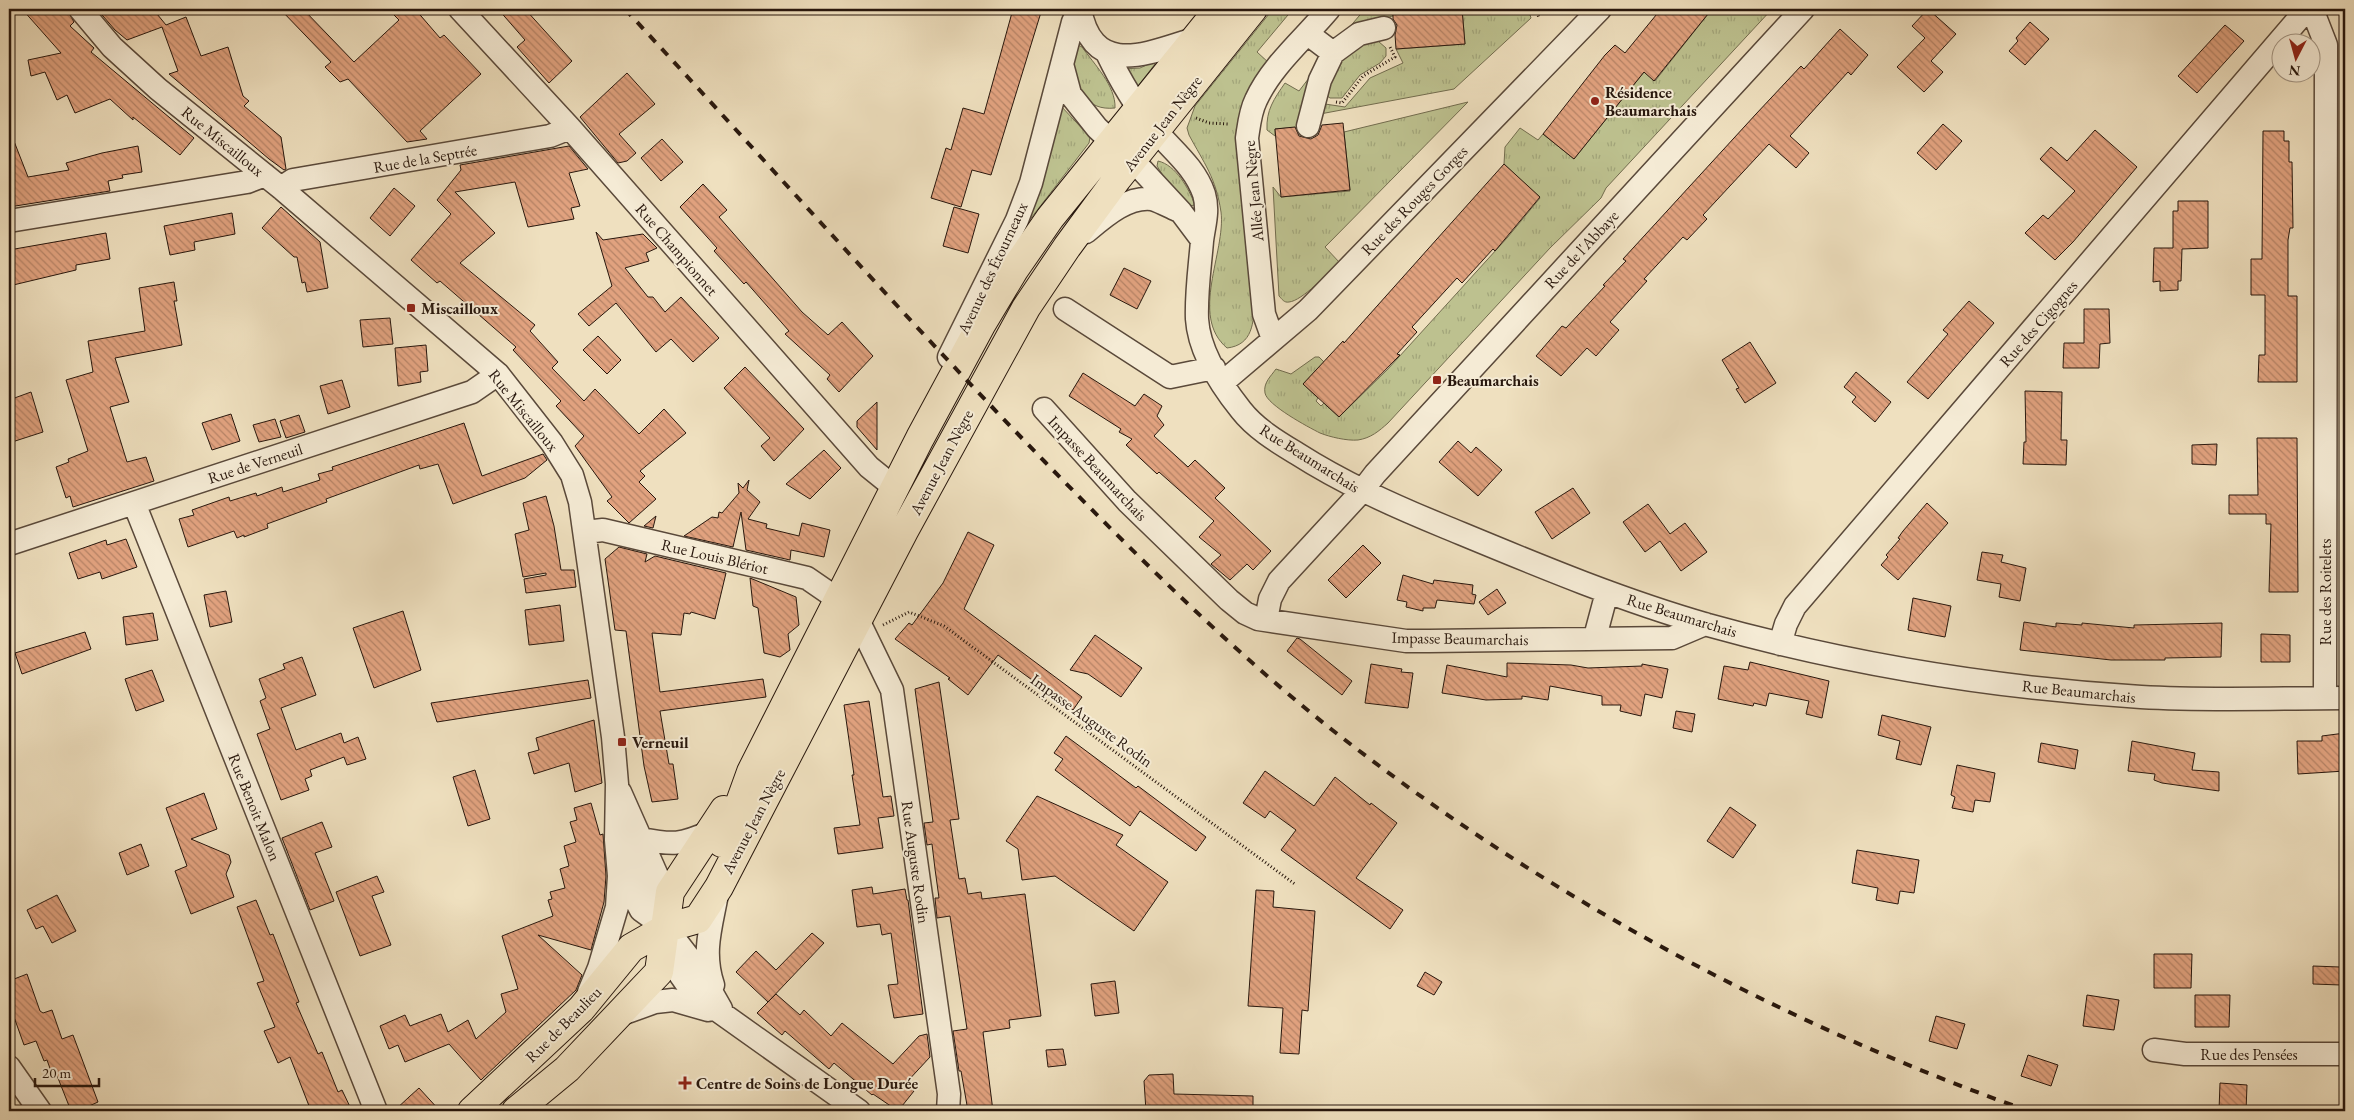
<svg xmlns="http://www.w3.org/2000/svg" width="2354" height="1120" font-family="'EB Garamond',serif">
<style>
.grass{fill:url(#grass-tufts);stroke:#726c4e}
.building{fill:url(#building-back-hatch);stroke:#28170d}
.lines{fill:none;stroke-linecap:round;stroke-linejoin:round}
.minor-casing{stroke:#5a493a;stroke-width:25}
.major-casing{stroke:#28170d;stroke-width:30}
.path{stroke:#28170d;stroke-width:3;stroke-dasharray:1 2.5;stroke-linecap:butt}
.minor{stroke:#f5ebd5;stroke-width:22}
.major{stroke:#efe0bf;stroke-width:28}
.rail{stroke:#28170d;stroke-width:4;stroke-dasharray:9 9;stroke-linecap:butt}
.poi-dot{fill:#8f2418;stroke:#f5ebd5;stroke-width:2}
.labels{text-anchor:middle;stroke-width:4;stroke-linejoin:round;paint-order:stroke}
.poi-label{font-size:16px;font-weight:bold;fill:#28170d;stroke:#f5ebd5;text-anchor:start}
.street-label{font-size:16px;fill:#28170d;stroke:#f5ebd5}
</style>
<defs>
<pattern id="grass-tufts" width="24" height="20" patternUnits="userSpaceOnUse" patternTransform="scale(1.25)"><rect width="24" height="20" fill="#bdc18f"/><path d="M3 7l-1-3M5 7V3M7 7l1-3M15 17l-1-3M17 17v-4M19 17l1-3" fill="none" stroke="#a2a57a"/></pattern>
<pattern id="building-back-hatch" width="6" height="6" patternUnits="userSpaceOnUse" patternTransform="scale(1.25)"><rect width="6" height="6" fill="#e1a27f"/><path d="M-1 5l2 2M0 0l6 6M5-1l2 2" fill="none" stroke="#b68366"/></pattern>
</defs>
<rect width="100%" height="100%" fill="#efe0bf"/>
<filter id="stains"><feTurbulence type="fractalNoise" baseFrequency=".004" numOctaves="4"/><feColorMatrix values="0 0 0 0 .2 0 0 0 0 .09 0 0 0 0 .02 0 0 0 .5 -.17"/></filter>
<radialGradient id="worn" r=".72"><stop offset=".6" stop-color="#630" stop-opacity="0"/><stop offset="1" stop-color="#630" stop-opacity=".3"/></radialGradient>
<path class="grass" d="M1273 9H1293L1257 52 1269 63 1243 104 1254 301C1254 322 1253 345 1227 348 1189 316 1226 252 1221 212 1216 178 1204 163 1189 135L1187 128 1195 106Z
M1365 9H1393V16L1370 21 1342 36Z
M1462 9H1528L1531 18 1454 89 1320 114 1325 104 1345 107 1370 78 1403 63 1396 49 1465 44Z
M1712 9H1772L1606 188 1601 198 1550 248 1388 423C1379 431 1371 438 1358 440 1347 441 1330 437 1320 433 1308 427 1267 405 1265 393 1263 383 1271 376 1276 369L1291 374 1315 357H1319L1324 362 1303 384 1318 398 1316 401 1321 406 1324 403 1339 417 1388 369 1507 238 1540 198 1504 164 1505 147 1520 128 1538 140 1543 134 1574 159 1644 72 1655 81Z
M1378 41 1386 48V56L1380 63 1360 75 1342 98H1330L1323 93 1330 69 1359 42Z
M1078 45 1082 47C1094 64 1116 86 1115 108 1086 111 1079 90 1070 67Z
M1153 62 1155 64 1138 86 1122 69 1140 68Z
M1319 65 1300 127 1275 129V136L1267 130C1266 110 1274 99 1285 83L1299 91Z
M1468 102 1325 247 1340 263C1329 272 1302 301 1289 302 1284 303 1282 299 1279 296L1273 187 1281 197 1350 191 1344 132Z
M1060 105 1090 137 1089 143 1028 222Z
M1158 161C1176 165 1189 189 1195 205L1189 206 1167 182 1157 166Z"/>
<path class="building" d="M22 9H67L74 22 70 26 94 48 91 52 194 138 180 155 133 117V120L110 99 75 113 67 95 57 100 45 72 31 76 28 60 61 53Z
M97 9H153L166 25 186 17 201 56 228 47 243 96 249 101 244 106 281 137 286 169 284 170 269 159 169 74 178 71 162 27 127 40 115 30Z
M280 9H303L354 62 399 20 388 9H415L440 38 444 35 481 74 420 131 427 139 407 142 348 79 340 82 325 67 331 62Z
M498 9H525L572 61 549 83 517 47 525 40Z
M1013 9H1042L991 175 972 170 961 207 931 198 946 148 951 150 963 108 984 114Z
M1393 9H1462L1465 44 1396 49 1395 35 1397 25 1393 19Z
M1661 9H1712L1654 81 1644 72 1574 159 1543 134 1605 55 1615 45 1625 53Z
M1928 9 1956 34 1931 61 1943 72 1924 92 1897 67 1925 38 1912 26Z
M2030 22 2049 39 2025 65 2009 51 2018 41 2016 38Z
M2225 25 2244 41 2197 93 2178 76Z
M1840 29 1868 55 1851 75 1848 72 1790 136 1809 153 1796 168 1769 144 1703 215 1707 219 1687 240 1683 237 1644 279 1647 281 1610 322 1619 330 1596 356 1587 348 1561 376 1536 356 1562 326 1566 328 1605 286 1603 285 1626 261 1623 259 1756 114 1801 66 1804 69Z
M627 73 655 104 619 134 636 153 627 161 618 163 580 117Z
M1343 123 1350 190 1281 197 1275 129 1295 127 1299 136 1311 139 1318 135 1322 125Z
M1943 124 1962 141 1936 170 1917 153Z
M2095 130 2137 167 2073 242 2055 260 2025 233 2043 215 2048 219 2075 191 2040 159 2051 147 2067 161Z
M10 131 28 177 69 170 66 163 102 153 138 146 142 172 122 175 123 178 108 181 110 191 9 207Z
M2263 131H2284V141H2289V162H2292L2293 228H2290L2288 240V296H2297V382H2258L2259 355H2265V295H2251V259H2262Z
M662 139 683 162 661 181 641 158Z
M569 146 588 169 569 173 580 206 571 208 574 219 528 227 515 182 455 192 495 233 460 263 535 325 530 331 558 362 552 368 584 401 595 389 639 434 664 409 686 433 640 471 645 476 639 482 656 499 629 523 607 501 612 497 575 446 584 436 556 406 561 401 513 350 516 347 440 281 437 283 411 260 451 214 437 200 461 170 460 165Z
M1504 164 1540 197 1495 251 1493 249 1462 283 1457 278 1412 327 1417 332 1397 354 1400 355 1339 417 1303 384 1343 341 1344 343Z
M703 184 727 210 719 217 802 312 828 335 842 322 873 356 839 392 827 379 830 375 785 334 789 331 746 282 744 284 714 251 717 248 680 207Z
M394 188 415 206 390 236 370 218Z
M2178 201H2208V248L2182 249 2181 281H2178V290L2160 291V281L2153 282 2154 248H2173V211H2178Z
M281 207 320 242 328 288 307 292 305 282 302 283 297 257H294L262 228Z
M954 207 979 214 968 253 943 246Z
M232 213 235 234 194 242 195 250 170 255 164 226Z
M596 232 603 240 643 234 657 248 646 253 649 261 625 268 648 297H653L665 312 681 297 719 338 693 362 671 339 656 352 616 303 589 326 578 314 612 286Z
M106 233 110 259 76 265V270L9 286V250Z
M1124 268 1151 281 1137 309 1110 295Z
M174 282 177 301H174L182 345 115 358 129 402 110 407 127 462 146 457 154 481 73 507 70 496 66 498 56 467 69 462 68 459 88 451 66 380 93 372 88 341 145 331 139 288Z
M1969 301 1994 323 1928 399 1907 382 1948 334 1943 330Z
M2084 309H2109L2110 343 2100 344 2099 368H2063L2064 343H2084Z
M390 318 393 344 363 347 360 320Z
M598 336 621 360 607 374 583 350Z
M1750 342 1776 383 1745 403 1736 389 1739 388 1722 360Z
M426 345 428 371 420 372 421 382 398 386 395 348Z
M745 367 804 429 774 461 761 446 770 438 724 388Z
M1856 372 1891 402 1875 422 1852 402 1856 397 1844 387Z
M1083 373 1135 406 1144 394 1162 406 1157 416 1164 425 1154 436 1188 467 1195 460 1225 488 1215 498 1271 551 1253 570 1247 564 1230 580 1211 564 1221 555 1199 537 1214 521 1159 472 1157 474 1126 445 1132 439 1119 432 1121 429 1069 396Z
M342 380 350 407 328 414 320 386Z
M2025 391 2062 392 2061 440H2067L2066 465 2023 464 2024 442H2026Z
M31 392 43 432 9 443V400Z
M877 402V450L857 427V421Z
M231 414 240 441 212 450 202 423Z
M299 415 305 432 286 438 280 421Z
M275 419 281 437 259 442 253 425Z
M464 423 482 476 543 454 547 460 525 478 453 504 438 464 420 469 419 465 326 499 327 502 267 524 268 528 244 537V535L237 538 234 531 188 547 179 519 194 515 192 510 229 497 230 501 256 493 257 496 282 487 283 492 320 480 318 474 333 470 332 467Z
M2257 438H2297L2298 592H2269L2271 524H2266V514H2229V495H2258Z
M1458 441 1471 453 1476 447 1502 470 1478 496 1439 462Z
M2217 444 2216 465 2192 464V445Z
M824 450 841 468 810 499 786 484Z
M749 480 747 490 760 502 748 519 767 524 766 528 799 536 802 523 830 530 824 557 791 550 790 560 746 550 741 512 733 547 684 536 712 517 718 518 719 512 722 513 739 493 738 483 743 488Z
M1573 488 1590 513 1552 539 1535 512Z
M546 496 554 526 561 570H574L576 587 526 593 524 579 546 575V573L523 577 515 534 529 530 523 503Z
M1927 503 1948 523 1898 580 1881 565 1888 557 1886 555 1900 539 1898 538 1903 531Z
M1648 504 1670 534 1685 523 1707 552 1681 571 1660 541 1645 552 1623 522Z
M656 516 653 528 644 526Z
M968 532 994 545 964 609 1082 697 1073 710 998 655 968 695 948 679 950 678 895 639 909 623 912 625 943 583Z
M126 539 137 567 102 579 100 572 78 579 69 553 106 540 107 545Z
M1363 545 1381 563 1346 598 1328 580Z
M619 547 647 554 645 562 655 556 726 573 715 619 691 612 690 614 684 613 681 635 652 633 660 692 763 679 766 697 660 711 669 764H673L678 799 652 802 644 766 626 631 615 630 605 559Z
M1982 552 2003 555 2001 562 2026 568 2020 601 1999 597 2001 584 1977 580Z
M1403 575 1433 584 1434 580 1473 585 1472 594 1476 595 1474 604 1437 600 1435 608H1423V611L1406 607 1407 602 1397 600Z
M750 578 796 597 799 625 788 634 790 650 780 657 764 653 758 608 753 606Z
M1497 589 1506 603 1488 615 1479 602Z
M226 591 232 622 210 627 204 595Z
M1913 598 1951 606 1945 637 1908 630Z
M560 605 564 641 529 645 525 610Z
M403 611 421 670 374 688 353 628Z
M153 613 158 640 126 645 123 617Z
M2024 622 2056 627V623L2082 625V623L2134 628V625L2222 623 2221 657 2165 658V660H2111L2020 650Z
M85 632 91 649 22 674 15 653Z
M2261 634 2290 635V662H2261Z
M1095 635 1142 668 1121 697 1088 674 1070 670Z
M1297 638 1300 639 1352 681 1342 695 1287 651Z
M302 657 316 695 281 708 296 750 341 733 344 743 358 737 366 759 347 765 344 757 310 770 312 776 305 779 309 790 281 800 257 734 270 729 260 701 266 698 259 679 285 669 283 664Z
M1750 662 1829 681 1822 718 1806 714 1809 701 1769 693 1766 706 1754 703 1753 706 1718 699 1724 666 1748 670Z
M1507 663 1571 665 1588 668 1642 666V664L1668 669 1662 698 1645 694 1641 716 1620 711 1621 705H1602V696L1550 686 1548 700 1522 696V699L1486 700 1442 693 1447 665 1507 677Z
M1371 664 1402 669 1401 672 1413 673 1408 708 1365 703Z
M152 670 164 701 136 711 125 679Z
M588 680 591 698 437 722 431 703Z
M939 682 959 819 950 820 959 879 965 878 968 894 981 892 982 899 1025 894 1041 1016 1009 1020 1010 1028 983 1032 993 1111H968L961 1071H959L953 1031 967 1029 950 916 937 918 935 898H939L935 869 932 844 927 845 924 823 933 822 915 689Z
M869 701 883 797 891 796 894 816 878 818 883 848 838 854 834 828 860 825 852 775H854L844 705Z
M1676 711 1695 714 1692 732 1673 728Z
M1882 715 1931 727 1921 765 1896 759 1900 741 1878 735Z
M594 720 602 783 575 792 569 763 534 774 528 753 539 750 536 738Z
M2345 733V771L2298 774 2297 741H2322V736Z
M1066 736 1136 788 1138 786 1206 837 1196 851 1140 811 1130 826 1055 770 1063 759 1054 753Z
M2132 741 2195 753 2192 770 2219 772V791L2162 783 2154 780 2155 774 2128 771Z
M2041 743 2078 750 2075 769 2038 762Z
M1957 765 1995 773 1990 802 1975 800 1973 812 1952 808 1955 797 1951 795Z
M475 770 490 819 468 826 453 777Z
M1265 771 1314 806 1335 777 1370 805 1371 803 1397 823 1356 878 1403 910 1390 929 1281 850 1296 830 1270 811 1265 818 1243 803Z
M204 793 217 829 191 839 229 855 231 862 226 874 234 897 191 914 175 871 187 866 166 808Z
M1037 796 1123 835 1116 845 1168 882 1134 931 1055 876 1022 880 1018 849 1006 841Z
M591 803 600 835 603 834 606 876 604 902 591 950 538 935 582 975 576 990 481 1080 449 1044 405 1062 398 1045 389 1049 380 1026 405 1015 410 1026 441 1014 448 1032 468 1020 476 1039 506 1012 501 994 518 989 502 936 553 916 548 900 552 899 550 892 565 888 560 869 569 866 564 846 576 842 570 822 577 820 574 808Z
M1730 807 1756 825 1733 858 1707 841Z
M322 822 332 847 315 853 334 901 310 910 282 838Z
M141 844 149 866 127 875 119 853Z
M1857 850 1919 860 1914 893 1900 891 1898 904 1876 900 1878 888 1852 883Z
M377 876 384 892 372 896 391 945 360 956 336 892Z
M872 887 873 894 905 889 907 900H908L923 1014 894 1018 888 985 898 984 891 933 882 935 880 924 857 927 852 890Z
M1256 890 1274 891 1273 907 1315 911 1308 1011 1302 1010 1299 1054 1280 1053 1283 1008 1248 1006Z
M57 895 76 931 52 943 43 926 36 929 27 910Z
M256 900 270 935 273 934 299 1002 296 1003 318 1054 322 1052 338 1092 342 1090 352 1111H311L290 1057 278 1063 264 1031 275 1027 257 983 264 981 237 907Z
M812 933 824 943 768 1002 736 972 756 951 776 970Z
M2154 954H2192L2191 988H2154Z
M2313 966 2340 967 2341 985 2313 984Z
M1425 972 1442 982 1434 995 1417 986Z
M27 974 40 1011 43 1013 52 1010 62 1039 73 1035 98 1102 78 1111H71L56 1073 52 1074 47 1060 44 1061 36 1041 24 1045 9 1003V981Z
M1115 981 1119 1013 1095 1016 1091 984Z
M776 994 800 1015 804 1010 831 1036 842 1023 893 1064 919 1036 927 1034 930 1057 905 1084 914 1091 898 1111 873 1094 872 1095 834 1063 829 1069 785 1031 782 1035 757 1013Z
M2087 995 2119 1000 2114 1030 2083 1026Z
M2195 995H2230L2229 1027H2195Z
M1936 1016 1965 1024 1957 1049 1929 1041Z
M1063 1049 1066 1065 1048 1067 1046 1050Z
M2028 1055 2058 1065 2051 1086 2021 1076Z
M1173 1074 1174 1094 1253 1096V1111H1146L1144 1081 1149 1075Z
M2220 1083 2247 1085 2246 1111H2219Z
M419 1088 440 1111H394L409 1097Z"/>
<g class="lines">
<defs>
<path id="minor" d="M80 9 112 47 158 89 281 188 498 374 552 443 572 475 580 502 613 737 617 784 616 840 619 876 617 907 599 968 589 992
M460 9 570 128 869 467 895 488
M1080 9C1093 78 1146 54 1194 39
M2312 9 2326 45 2325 698
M1308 34 1333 53 1359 34 1384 28
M1107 53C1120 80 1133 103 1152 126 1170 149 1194 165 1204 194 1209 211 1204 225 1202 241 1200 266 1196 293 1197 319 1199 352 1221 385 1241 410 1255 428 1276 441 1296 453 1343 483 1392 505 1443 526 1530 562 1617 599 1708 625 1848 664 1996 688 2141 697 2209 701 2278 698 2345 698
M1062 64 1070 94 1097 128 1143 171 1181 212 1202 240
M1308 126 1320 80 1333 53
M281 188 293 180 550 136 570 128
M9 221 247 182 265 175
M1086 232C1104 217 1127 196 1152 199 1160 201 1170 207 1177 210
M1065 309 1170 377 1214 368
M1273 339 1264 314 1247 138C1249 125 1250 112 1256 100 1272 65 1305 38 1329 9
M949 357 1017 220 1031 183 1073 22 1079 9
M1222 383 1308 310 1600 9
M1044 409 1127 501 1229 600 1245 613 1258 619 1406 641H1429L1672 638 1705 624
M134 503 376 1111
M585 532 603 530 807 578 839 600
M9 544 472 392 498 374
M858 620 892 690 949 1094 948 1111
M1266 620 1270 599 1279 581 1362 491 1375 474 1803 9
M1595 637 1607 592
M1780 644 1786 624 1795 606 2307 9
M620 792 659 880 663 909
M625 837 631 860 643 884 651 893 666 928 679 973 693 993 859 1111
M641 839C673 845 681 845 710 832
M625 869 633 895 641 910 666 928 700 972 721 1009
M713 985C702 952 711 927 717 894
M619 1015 655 1002 673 1000 708 1010
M2154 1050 2185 1054H2345
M9 1067 40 1111"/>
<path id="major" d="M722 843 733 822 751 772 920 438 981 325 1014 270 1050 218 1219 9
M472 1111 581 1009 631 948 666 928 698 919 719 887 904 531 1026 308 1067 247 1117 179 1253 9
M516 1111 567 1069 659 972 670 892 724 810"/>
</defs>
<use href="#minor" class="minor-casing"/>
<use href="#major" class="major-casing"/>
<path class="path" d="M1536 9 1539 18
M1336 102 1342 103 1363 76 1395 57 1390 47
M1196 118 1209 123 1229 124
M883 625 909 612 944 626 1296 885"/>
<use href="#minor" class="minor"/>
<use href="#major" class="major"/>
<path class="rail" d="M625 9C765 160 902 315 1045 462 1136 555 1229 648 1331 729 1538 892 1781 1024 2029 1111"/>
</g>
<g class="poi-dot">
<circle cx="1595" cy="101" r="5"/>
<rect x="406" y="303" width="10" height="10" rx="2.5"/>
<rect x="1432" y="375" width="10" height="10" rx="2.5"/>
<rect x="617" y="737" width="10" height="10" rx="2.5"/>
<path d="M682.5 1075.5h5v5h5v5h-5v5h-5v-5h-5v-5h5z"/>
</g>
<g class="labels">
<g class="poi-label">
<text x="1605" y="98">Résidence<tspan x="1605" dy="18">Beaumarchais</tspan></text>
<text x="421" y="314">Miscailloux</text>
<text x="1447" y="386">Beaumarchais</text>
<text x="632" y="748">Verneuil</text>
<text x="696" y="1089">Centre de Soins de Longue Durée</text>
</g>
<g class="street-label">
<text transform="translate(1162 123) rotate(-52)" y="6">Avenue Jean Nègre</text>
<text transform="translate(223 141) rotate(39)" y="6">Rue Miscailloux</text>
<text transform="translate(425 158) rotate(-10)" y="6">Rue de la Septrée</text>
<text transform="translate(1253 191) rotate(-95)" y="6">Allée Jean Nègre</text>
<text transform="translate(1414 200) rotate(-46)" y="6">Rue des Rouges Gorges</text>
<text transform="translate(677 249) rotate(49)" y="6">Rue Championnet</text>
<text transform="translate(1581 249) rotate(-47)" y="6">Rue de l'Abbaye</text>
<text transform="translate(992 268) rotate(-65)" y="6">Avenue des Étourneaux</text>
<text transform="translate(2038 323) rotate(-49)" y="6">Rue des Cigognes</text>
<text transform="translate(524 410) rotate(51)" y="6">Rue Miscailloux</text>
<text transform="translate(1310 458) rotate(32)" y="6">Rue Beaumarchais</text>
<text transform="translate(941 462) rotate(-62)" y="6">Avenue Jean Nègre</text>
<text transform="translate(255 463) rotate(-18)" y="6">Rue de Verneuil</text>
<text transform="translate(1098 468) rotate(47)" y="6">Impasse Beaumarchais</text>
<text transform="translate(715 556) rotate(13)" y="6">Rue Louis Blériot</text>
<text transform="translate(2325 592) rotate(-90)" y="6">Rue des Roitelets</text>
<text transform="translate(1682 615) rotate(17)" y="6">Rue Beaumarchais</text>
<text transform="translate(1460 638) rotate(1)" y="6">Impasse Beaumarchais</text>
<text transform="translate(2079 691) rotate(6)" y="6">Rue Beaumarchais</text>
<text transform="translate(1092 720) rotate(36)" y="6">Impasse Auguste Rodin</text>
<text transform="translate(255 807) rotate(68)" y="6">Rue Benoit Malon</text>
<text transform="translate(753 821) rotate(-62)" y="6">Avenue Jean Nègre</text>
<text transform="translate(916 862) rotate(82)" y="6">Rue Auguste Rodin</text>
<text transform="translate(563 1024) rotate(-45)" y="6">Rue de Beaulieu</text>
<text x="2249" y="1060">Rue des Pensées</text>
</g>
</g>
<rect width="2354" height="1120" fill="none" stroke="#efe0bf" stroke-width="30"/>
<rect x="10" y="10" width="2334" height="1100" fill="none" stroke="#28170d" stroke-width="2.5"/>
<rect x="15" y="15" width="2324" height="1090" fill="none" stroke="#28170d"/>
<g transform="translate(2296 58) rotate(186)"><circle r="24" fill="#f5ebd5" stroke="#a39685"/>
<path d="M0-4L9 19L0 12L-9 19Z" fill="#8f2418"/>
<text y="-8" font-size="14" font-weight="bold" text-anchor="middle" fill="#28170d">N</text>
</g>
<path d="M35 1078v8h64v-8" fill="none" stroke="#28170d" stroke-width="2.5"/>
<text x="42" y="1078" font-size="15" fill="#28170d" stroke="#f5ebd5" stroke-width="4" paint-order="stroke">20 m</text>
<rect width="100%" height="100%" filter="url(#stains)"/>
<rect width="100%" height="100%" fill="url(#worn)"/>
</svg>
